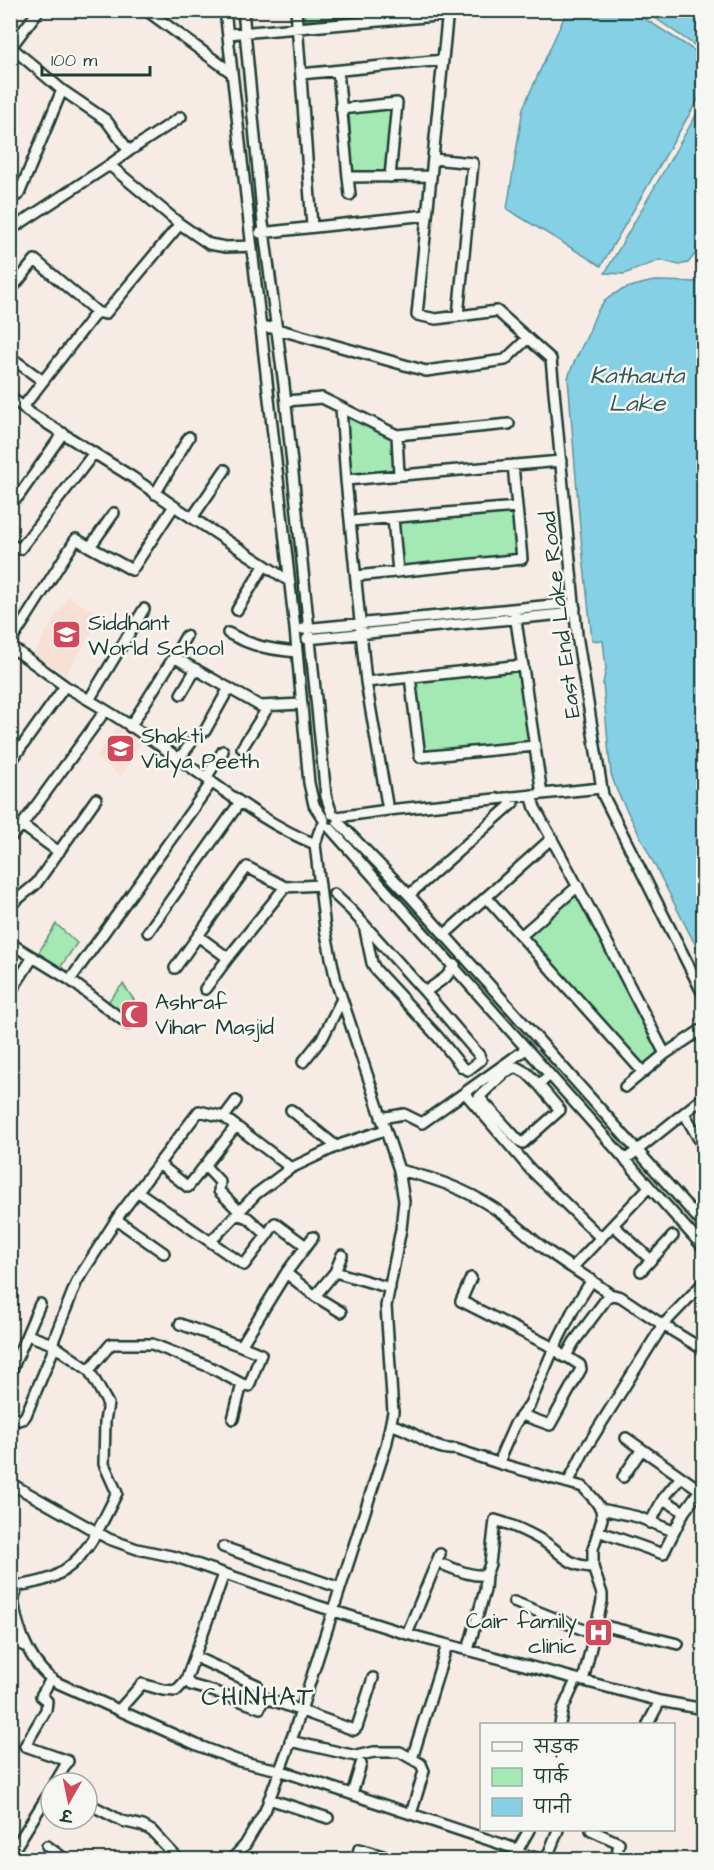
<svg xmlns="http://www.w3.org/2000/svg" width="714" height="1870" font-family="'Architects Daughter','Playpen Sans Deva',sans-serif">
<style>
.built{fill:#f8e0d5}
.green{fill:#a4e8b3;stroke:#629274;stroke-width:1.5}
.water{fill:#85d0e5;stroke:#5c959e;stroke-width:1.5}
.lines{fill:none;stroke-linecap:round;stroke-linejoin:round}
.minor-casing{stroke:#1f3d34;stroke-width:14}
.minor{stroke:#f6f6f2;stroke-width:9}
.labels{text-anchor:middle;stroke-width:5;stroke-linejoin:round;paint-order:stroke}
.street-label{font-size:22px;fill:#1f3d34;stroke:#f6f6f2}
.poi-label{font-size:22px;fill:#1f3d34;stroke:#f6f6f2;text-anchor:start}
.water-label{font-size:24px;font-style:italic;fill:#335a57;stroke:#f6f6f2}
.quarter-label{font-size:26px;letter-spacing:1.5px;fill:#1f3d34;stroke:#f6f6f2}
</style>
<rect width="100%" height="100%" fill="#f7ece5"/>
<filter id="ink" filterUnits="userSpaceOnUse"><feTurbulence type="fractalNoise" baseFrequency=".0167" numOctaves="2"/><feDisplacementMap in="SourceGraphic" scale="12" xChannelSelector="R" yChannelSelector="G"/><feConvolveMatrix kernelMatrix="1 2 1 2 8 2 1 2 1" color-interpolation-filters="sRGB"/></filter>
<g filter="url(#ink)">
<path class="built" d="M68 596 102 616 66 675 33 654Z
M120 723 144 739 121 776 95 757Z"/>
<path class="green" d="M304 10H428V11L305 20Z
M391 108 386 171 353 172 349 112Z
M345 416 393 439 396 471 351 476Z
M513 511 518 555 401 566 397 522Z
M519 670 530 743 425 752 414 681Z
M578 893 660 1052 643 1065 528 936Z
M56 924 77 943 58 971 36 957Z
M123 984 134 1000 120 1015 106 1004Z"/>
<path class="water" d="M567 11H633L703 56V91L601 266 507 209 523 108Z
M645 11H703V51Z
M703 103V244L688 263 679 265 660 260 624 274 605 273Z
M654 281 703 282V960L617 791 611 774 609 755 603 683 606 669 603 641 592 640 580 528 568 378C573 362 580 351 587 336 591 329 592 321 596 314 606 291 631 286 654 281Z"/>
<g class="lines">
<defs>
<path id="minor" d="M39 10 11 47 62 90 106 120 129 151 108 166
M146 10 232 73
M225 10 295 629 309 783 314 805 324 820
M243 10 263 223 284 385 324 777 326 796 332 814
M296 10 312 226
M448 10 417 315 436 319 497 311 551 359 577 635 603 795 704 996
M228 34 448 15
M338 71 348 177 431 176
M301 74 443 60
M341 109 397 103 390 177
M129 151 181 117
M433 159 473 163 458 316
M348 177 350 195
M10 200 19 194 62 90
M10 230 108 166 113 168 180 224 209 244 226 247 252 246
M260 233 427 215
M10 291 35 260 97 312
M261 326 277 329 426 371 505 360 528 338
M10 357 43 381
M10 397 23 407
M286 401 322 398 397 435 399 475
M341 408 346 480 366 682 388 810
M397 435 509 424
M346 480 561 461
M10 493 18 497 63 433
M155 494 189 437
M174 506 132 477 27 411 23 407 95 314 97 312 105 314 180 224
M114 513 90 547 132 570 174 506 289 581
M192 518 225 470
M393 518 398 572
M351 521 517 507
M10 544 20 549 94 453
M356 576 522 559 513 465
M237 610 264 566
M515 614 542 794
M303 629 563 604 575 608
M228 633C254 647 268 649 297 652
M186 636 174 657 260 706 302 704
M307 639 563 614 575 608
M10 643 76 539 90 547
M10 646 65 686
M410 677 420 757 535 746
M366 682 523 665
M181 694 196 669
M89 700 144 609
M130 727 174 657
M205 731 229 688
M242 748 268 707
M179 759 191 743
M10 763 65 686C105 709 145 734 182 761 225 791 267 825 315 844
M206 778 223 751
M531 795 535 808 592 913 665 1054
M337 817 388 810 601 788
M338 822 409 895 704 1225
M22 825 59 852
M330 828 704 1248
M10 838 22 825 105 711
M285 887 247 867 198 936 228 958 285 887 320 885
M334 894 351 910 425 992
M409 895 513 803 512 797
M486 897 643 1072
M10 908 13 903 36 884 96 799
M364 925 372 963 376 970 438 1037 462 1067 468 1070 481 1060 479 1055 425 992 446 977 455 965
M148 932 240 802
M444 935 552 838
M521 936 578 886
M10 943 70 980 212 782
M175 968 198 936
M70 980 128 1024
M205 989 228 958
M10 993 33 957
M303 1062 323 1037 342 999
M539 1085 560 1110 523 1143 519 1141 479 1097 504 1073 516 1067 527 1073 539 1085 549 1075
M625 1087 665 1054 704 1028
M465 1093 530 1169 601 1238
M236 1101 224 1117 291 1168 342 1144 385 1130
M291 1110 337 1147
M684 1113 704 1148
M381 1118 404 1114 422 1123 526 1049
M625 1160 704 1097
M159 1164 188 1187 236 1126
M205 1166 220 1182 219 1191 239 1211
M399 1170C435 1178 475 1193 505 1216 521 1228 535 1243 552 1254 571 1268 591 1279 610 1294
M137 1191 244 1265 267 1235 248 1218 237 1214 211 1241
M237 1214 256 1194 291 1168
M117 1220 164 1253
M613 1225 651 1260 673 1236
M267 1235 275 1223 306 1246
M573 1267 649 1187
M641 1271 651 1260
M335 1272 342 1255
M286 1273 313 1237
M471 1278 461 1301 554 1348 574 1308 592 1280
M315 1296 341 1312
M180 1324 241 1346
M28 1335 52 1344
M89 1370 111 1344H152L210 1367 242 1384 233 1419
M10 1374 40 1304
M242 1384 249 1386 261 1354 241 1346 286 1273 315 1296 335 1272 390 1288
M522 1415 550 1425 581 1369 580 1365 566 1356
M10 1416 19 1420 23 1419 26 1415 55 1346
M391 1425C414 1429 433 1452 455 1449L501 1464 502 1453 515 1424 530 1404 554 1348 564 1357 566 1356 574 1342 610 1294 621 1297 663 1325 704 1282
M501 1464 583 1487 594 1499 601 1509 602 1519 593 1549V1567L602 1594V1601L583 1681
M623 1477 642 1449
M10 1483 109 1539 137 1549 176 1557 318 1606 407 1634 660 1701 704 1709
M568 1483 584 1451 663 1325 704 1350
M663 1499 684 1512
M601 1509 638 1517 673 1531
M650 1523 663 1499 681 1477
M598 1531 663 1554 684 1512 700 1490 626 1438
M223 1547 340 1588
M444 1565C457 1570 473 1577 486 1575L490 1564 495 1520C513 1525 528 1532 543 1541 564 1554 565 1565 593 1567
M10 1581 17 1586C16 1592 13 1599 14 1605 18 1633 33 1669 58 1683L197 1745 239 1761 279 1770 516 1849
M17 1586C29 1584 42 1582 53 1577 87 1561 101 1524 117 1493L104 1464 105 1421 108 1404 89 1370 52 1344 77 1281 120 1214 199 1111 224 1117
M514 1602 594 1634
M597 1624 678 1644
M407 1634 440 1554
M10 1640 27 1647
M468 1650 485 1590 486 1575
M195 1657 257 1685 263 1697 260 1708 219 1693 191 1685 186 1680 224 1574
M51 1679 41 1696 47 1701 46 1710 25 1746 68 1761 55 1783
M263 1697 354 1730 357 1727 373 1678
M119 1710 142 1684 163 1690 176 1691 186 1680
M560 1724 563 1709 576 1680
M648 1724 660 1701
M290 1741 356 1756 374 1752H400L421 1764 424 1771 411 1814
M412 1759 447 1645
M352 1794 361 1764
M269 1799 328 1818
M87 1803 122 1821 143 1826 152 1831 179 1860
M591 1830 619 1843 616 1860
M47 1846 66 1860
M515 1852 543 1860
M10 1856 51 1790
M231 1860 245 1845 265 1811 294 1732 386 1446 393 1412 386 1306 401 1229 404 1201 399 1170 336 981 325 929 315 844 319 832 324 824
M356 1860 359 1849 396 1860
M512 1860 529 1830
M546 1860 558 1830"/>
</defs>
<use href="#minor" class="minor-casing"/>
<use href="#minor" class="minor"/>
</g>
</g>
<defs>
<symbol id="school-square" viewBox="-11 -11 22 22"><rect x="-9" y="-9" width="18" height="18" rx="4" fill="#d1495b" stroke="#f6f6f2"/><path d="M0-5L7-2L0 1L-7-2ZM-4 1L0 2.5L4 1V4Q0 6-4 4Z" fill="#fff"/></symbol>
<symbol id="mosque-square" viewBox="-11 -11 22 22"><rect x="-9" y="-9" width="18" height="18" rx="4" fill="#d1495b" stroke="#f6f6f2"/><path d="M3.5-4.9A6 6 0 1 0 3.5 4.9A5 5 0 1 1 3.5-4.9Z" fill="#fff"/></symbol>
<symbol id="hospital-square" viewBox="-11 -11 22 22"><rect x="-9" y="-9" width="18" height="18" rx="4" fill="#d1495b" stroke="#f6f6f2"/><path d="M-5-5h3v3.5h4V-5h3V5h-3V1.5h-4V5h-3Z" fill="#fff"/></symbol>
</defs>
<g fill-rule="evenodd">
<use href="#school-square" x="50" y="618" width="33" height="33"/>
<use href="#school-square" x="104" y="732" width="33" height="33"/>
<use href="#mosque-square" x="118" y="998" width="33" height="33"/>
<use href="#hospital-square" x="582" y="1616" width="33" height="33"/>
</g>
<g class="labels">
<g class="street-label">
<text transform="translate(559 615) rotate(-97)" y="8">East End Lake Road</text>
</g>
<g class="poi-label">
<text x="88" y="630">Siddhant<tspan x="88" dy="25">World School</tspan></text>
<text x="141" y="743">Shakti<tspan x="141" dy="25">Vidya Peeth</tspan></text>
<text x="155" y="1009">Ashraf<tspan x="155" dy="25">Vihar Masjid</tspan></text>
<text x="577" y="1628" text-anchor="end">Cair family<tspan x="577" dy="25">clinic</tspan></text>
</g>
<g class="water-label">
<text x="637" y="383">Kathauta<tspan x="637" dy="28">Lake</tspan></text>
</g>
<g class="quarter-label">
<text x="258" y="1705">CHINHAT</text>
</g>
</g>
<rect width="714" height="1870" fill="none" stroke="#f6f6f2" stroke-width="36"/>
<rect x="18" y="18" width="678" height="1834" fill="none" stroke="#1f3d34" stroke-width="2" filter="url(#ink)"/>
<rect x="480" y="1723" width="195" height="108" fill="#f6f6f2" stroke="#a0aca6" stroke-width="1.5"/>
<rect x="492" y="1742" width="30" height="9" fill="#f6f6f2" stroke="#a0aca6" stroke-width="1.5"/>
<text x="534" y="1753" font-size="18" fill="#1f3d34">सड़क</text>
<rect x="492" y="1768" width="30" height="18" fill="#a4e8b3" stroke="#a0aca6" stroke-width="1.5"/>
<text x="534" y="1783" font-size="18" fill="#1f3d34">पार्क</text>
<rect x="492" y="1798" width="30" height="18" fill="#85d0e5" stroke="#a0aca6" stroke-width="1.5"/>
<text x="534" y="1813" font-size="18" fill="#1f3d34">पानी</text>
<g transform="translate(69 1801) rotate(189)"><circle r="28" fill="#f6f6f2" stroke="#a0aca6" stroke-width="1.5"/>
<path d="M0-4.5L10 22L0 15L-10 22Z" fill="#d1495b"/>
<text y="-9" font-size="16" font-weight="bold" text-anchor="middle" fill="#1f3d34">उ</text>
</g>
<path d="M42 66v9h108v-9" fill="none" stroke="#1f3d34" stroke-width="3"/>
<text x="51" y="66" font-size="18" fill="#1f3d34" stroke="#f6f6f2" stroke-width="4.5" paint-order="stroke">100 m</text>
</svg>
